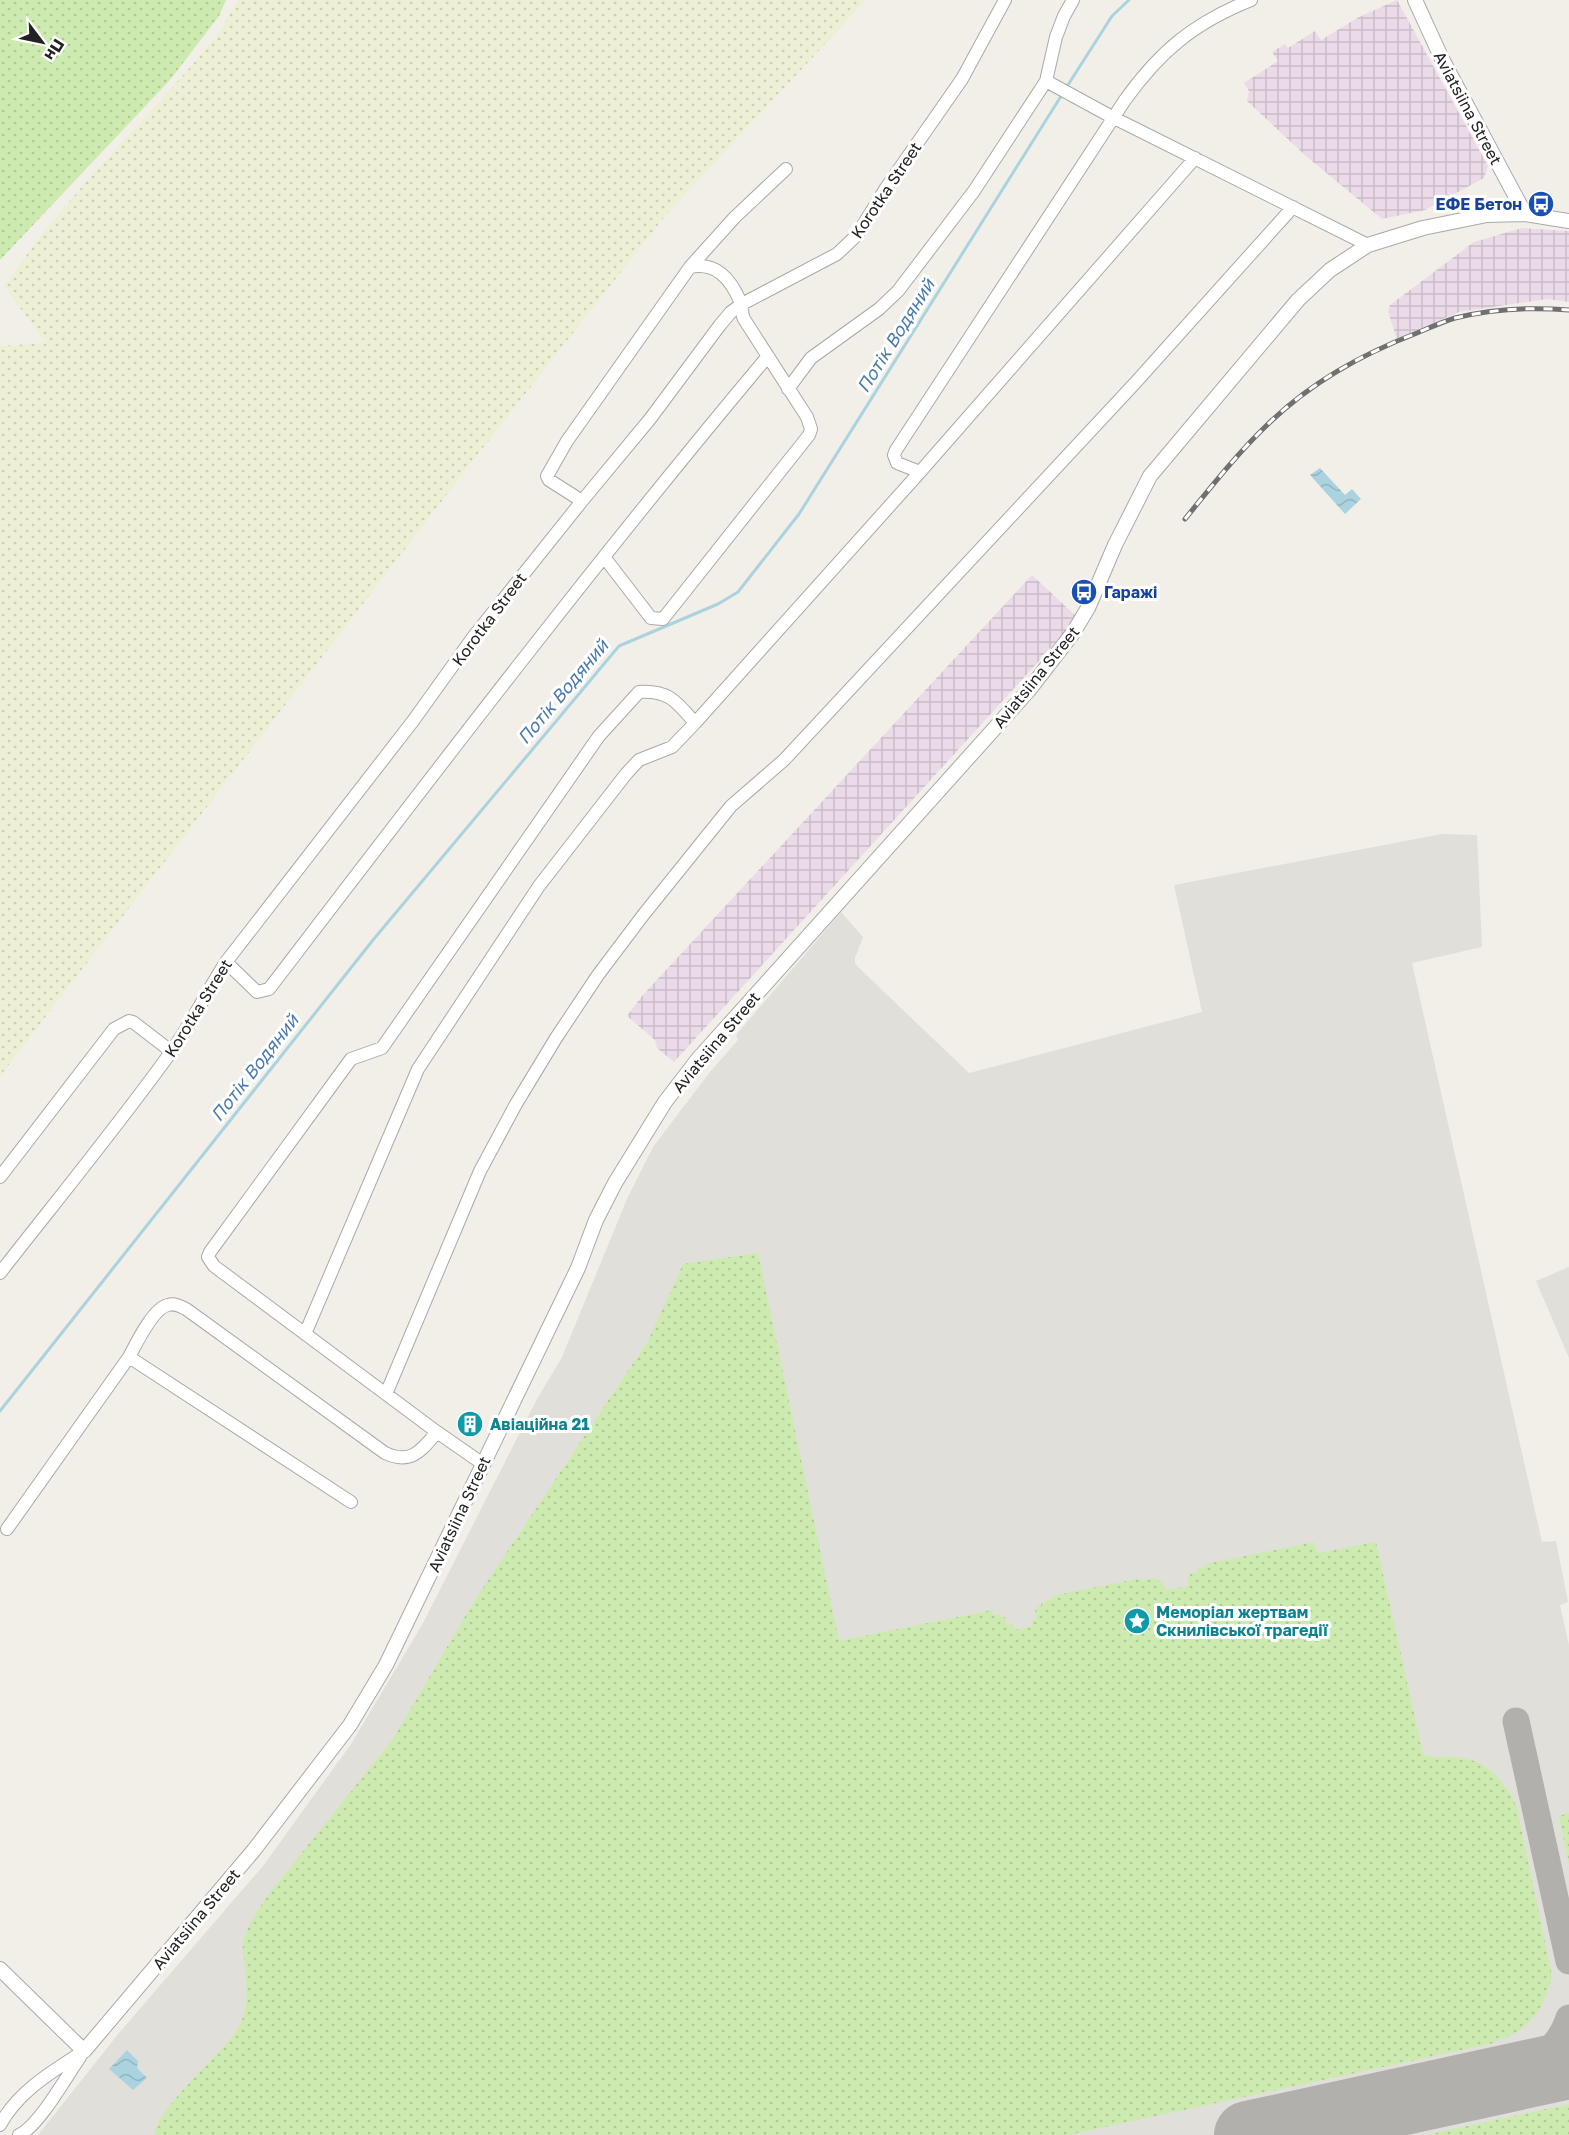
<svg xmlns="http://www.w3.org/2000/svg" width="1569" height="2135" font-family="'Golos Text',sans-serif">
<style>
.industrial{fill:url(#industrial-grid)}
.airport{fill:#e1dfda}
.farmland{fill:url(#farmland-dots)}
.grass{fill:url(#grass-dots)}
.water{fill:url(#water-waves)}
.lines{fill:none;stroke-linecap:round;stroke-linejoin:round}
.stream{stroke:#aad3df;stroke-width:3}
.taxiway{stroke:#b1b0ac;stroke-width:27}
.runway{stroke:#b1b0ac;stroke-width:68}
.minor-casing{stroke:#a9a9a9;stroke-width:14}
.tertiary-casing{stroke:#a9a9a9;stroke-width:16}
.minor{stroke:#fff;stroke-width:12}
.tertiary{stroke:#fff;stroke-width:14}
.rail-casing{stroke:#707070;stroke-width:5}
.rail{stroke:#fff;stroke-width:3;stroke-dasharray:9;stroke-linecap:butt}
.labels{text-anchor:middle;stroke-width:6;stroke-linejoin:round;paint-order:stroke}
.street-label{font-size:16px;fill:#222;stroke:#fff}
.transit-label{font-size:16px;font-weight:bold;fill:#164399;stroke:#fff;text-anchor:end}
.culture-label{font-size:16px;font-weight:bold;fill:#0d838f;stroke:#fff;text-anchor:start}
.water-label{font-size:18px;font-style:italic;fill:#4a7aab;stroke:#fff}
</style>
<defs>
<pattern id="industrial-grid" width="8" height="8" patternUnits="userSpaceOnUse" patternTransform="scale(1.5)"><rect width="8" height="8" fill="#ebdbe8"/><path d="M0 4h8M4 0v8" fill="none" stroke="#c9bcc7"/></pattern>
<pattern id="farmland-dots" width="8" height="8" patternUnits="userSpaceOnUse" patternTransform="scale(1.5)"><rect width="8" height="8" fill="#eef0d5"/><path d="M2 2h.1M6 6h.1" fill="none" stroke="#ccceb7" stroke-width="1.8" stroke-linecap="round"/></pattern>
<pattern id="grass-dots" width="8" height="8" patternUnits="userSpaceOnUse" patternTransform="scale(1.5)"><rect width="8" height="8" fill="#cdebb0"/><path d="M2 2h.1M6 6h.1" fill="none" stroke="#b0c997" stroke-width="1.8" stroke-linecap="round"/></pattern>
<pattern id="water-waves" width="16" height="10" patternUnits="userSpaceOnUse" patternTransform="scale(1.5)"><rect width="16" height="10" fill="#aad3df"/><path d="M0 5q4-4 8 0t8 0" fill="none" stroke="#92b5bf"/></pattern>
</defs>
<rect width="100%" height="100%" fill="#f2efe9"/>
<path class="industrial" d="M1397 0 1488 166 1484 178 1425 210 1382 219 1307 157 1247 101 1249 91 1244 83 1278 61 1272 52 1285 44 1288 48 1315 31 1321 40 1359 17Z
M1522 228 1569 231V302L1547 299 1459 312 1397 339 1388 312 1390 305 1474 242Z
M1032 575 1078 618 674 1062 657 1048 655 1040 627 1016 642 996Z"/>
<path class="airport" d="M1442 834 1477 835 1482 947 1412 963 1542 1542 1556 1541 1568 1602 1560 1605 1569 1645V2135H38L119 2033 263 1866 351 1744 422 1625 537 1399 562 1357 627 1199 653 1147 710 1072 738 1040 736 1035 841 912 863 937 855 958V963L858 967 969 1073 1202 1012 1174 885Z
M1569 1267V1358L1536 1281Z"/>
<path class="farmland" d="M238 0H866L665 216 478 454 0 1076V346L46 343 4 286 42 234 91 176 186 72 219 33Z"/>
<path class="grass" d="M0 0H226L219 16 170 80 0 260Z
M758 1253 839 1641 992 1610 993 1616 1001 1614 1002 1617H1005L1007 1625 1013 1624 1015 1630 1032 1626 1031 1620 1037 1619 1035 1610 1037 1609V1606H1041V1603L1052 1599V1596L1141 1578 1142 1581 1155 1578 1156 1580H1160V1583L1163 1582 1166 1590 1188 1586 1187 1577H1190V1574L1198 1572V1569L1205 1567V1564L1314 1542 1318 1553 1376 1542 1423 1754C1435 1759 1444 1756 1456 1757 1486 1759 1506 1781 1517 1808L1552 1976C1545 2007 1529 2033 1495 2041L1494 2043 1068 2135H155C154 2110 224 2053 238 2028 249 2010 247 1986 245 1966 244 1959 242 1950 243 1943 247 1925 258 1910 268 1895L393 1739 474 1601 648 1341 683 1264Z
M1569 1813V1866L1559 1816Z
M1569 2104V2135H1426Z"/>
<path class="water" d="M1320 468 1345 495 1352 489 1361 499 1345 514 1310 475Z
M127 2050 138 2061 137 2068 147 2078 133 2090 109 2069Z"/>
<g class="lines">
<path class="stream" d="M1066 88 1112 16 1129 0
M0 1411 373 940 619 646 718 604 738 592 799 514 1063 93"/>
<path class="taxiway" d="M1516 1721 1569 1961
M1507 2079C1535 2065 1559 2049 1569 2018
M1345 2135 1361 2120 1398 2102"/>
<path class="runway" d="M1248 2135 1569 2065"/>
<defs>
<path id="minor" d="M1046 81 1112 117 1368 245
M788 389 811 358 879 309 898 291 974 191 1046 81 1056 37 1064 16 1073 0
M920 472 897 463 894 455 896 450 1125 100C1160 51 1194 23 1251 0
M582 501 549 480 547 476 567 441 690 267 735 217 786 169
M604 557 651 618 663 619 809 435 811 429 807 417 744 319C741 313 743 307 740 301 730 278 716 262 690 267
M226 962 257 992 269 989C432 776 595 562 768 356
M0 1177 114 1029 129 1021 133 1022 172 1052
M0 1273C57 1200 117 1127 171 1052 192 1023 207 991 226 962L413 721 474 636 582 501 650 419 720 325 731 312 742 304 837 254 857 235 886 188 962 79 1005 0
M305 1334 418 1069 539 886 626 774 639 760 672 747 695 723 920 472 1195 158
M129 1357 351 1502
M386 1394 480 1171 516 1104 556 1038 598 975 644 914 731 806 784 760 1136 382 1293 207
M483 1464 437 1432 214 1266 208 1257 210 1252 351 1059 382 1048 599 736 639 692C669 690 677 702 695 723
M7 1529 129 1357C136 1344 153 1308 168 1305 175 1303 180 1306 186 1309L385 1453C411 1465 421 1451 437 1432
M0 2125C18 2091 53 2071 84 2051
M19 2135C39 2126 66 2077 80 2057"/>
<path id="tertiary" d="M1415 0 1442 59 1525 214
M0 1969 84 2051 254 1850 350 1725 386 1665 578 1268 596 1220 615 1183 665 1102 698 1059 1029 690 1073 633 1088 608 1115 545 1150 476 1298 300 1330 270 1368 245 1423 228 1487 215 1525 214 1569 221"/>
</defs>
<use href="#minor" class="minor-casing"/>
<use href="#tertiary" class="tertiary-casing"/>
<use href="#minor" class="minor"/>
<use href="#tertiary" class="tertiary"/>
<defs>
<path id="rail" d="M1185 519C1211 487 1237 454 1266 426 1310 383 1360 355 1417 333 1429 328 1442 322 1455 318 1492 309 1532 307 1569 310"/>
</defs>
<use href="#rail" class="rail-casing"/>
<use href="#rail" class="rail"/>
</g>
<defs>
<symbol id="bus-disc" viewBox="-11 -11 22 22"><circle r="9.5" fill="#1a4fb4" stroke="#fff"/><path d="M-5-6H5V4H4V6H2V4H-2V6H-4V4H-5ZM-3.5-4V0h7V-4ZM-3.5 1.2v1.5H-2V1.2ZM2 1.2v1.5H3.5V1.2Z" fill="#fff"/></symbol>
<symbol id="building-disc" viewBox="-11 -11 22 22"><circle r="9.5" fill="#0f9aa8" stroke="#fff"/><path d="M-4-6H4V6H1V3H-1V6H-4ZM-2.5-4.3h1.7v1.8h-1.7ZM.8-4.3h1.7v1.8H.8ZM-2.5-1h1.7V.8h-1.7ZM.8-1h1.7V.8H.8Z" fill="#fff"/></symbol>
<symbol id="sight-disc" viewBox="-11 -11 22 22"><circle r="9.5" fill="#0f9aa8" stroke="#fff"/><path d="M0-6L1.8-2.2L6-1.7L2.9 1.2L3.7 5.4L0 3.3L-3.7 5.4L-2.9 1.2L-6-1.7L-1.8-2.2Z" fill="#fff"/></symbol>
</defs>
<g fill-rule="evenodd">
<use href="#bus-disc" x="1526" y="189" width="30" height="30"/>
<use href="#bus-disc" x="1069" y="577" width="30" height="30"/>
<use href="#building-disc" x="455" y="1409" width="30" height="30"/>
<use href="#sight-disc" x="1122" y="1606" width="30" height="30"/>
</g>
<g class="labels">
<g class="street-label">
<text transform="translate(1468 108) rotate(62)" y="6">Aviatsiina Street</text>
<text transform="translate(886 190) rotate(-56)" y="6">Korotka Street</text>
<text transform="translate(489 619) rotate(-53)" y="6">Korotka Street</text>
<text transform="translate(1036 677) rotate(-51)" y="6">Aviatsiina Street</text>
<text transform="translate(198 1008) rotate(-58)" y="6">Korotka Street</text>
<text transform="translate(716 1042) rotate(-50)" y="6">Aviatsiina Street</text>
<text transform="translate(459 1514) rotate(-65)" y="6">Aviatsiina Street</text>
<text transform="translate(196 1919) rotate(-50)" y="6">Aviatsiina Street</text>
</g>
<g class="transit-label">
<text x="1522" y="210">ЕФЕ Бетон</text>
<text x="1104" y="598" text-anchor="start">Гаражі</text>
</g>
<g class="culture-label">
<text x="490" y="1430">Авіаційна 21</text>
<text x="1156" y="1618">Меморіал жертвам<tspan x="1156" dy="18">Скнилівської трагедії</tspan></text>
</g>
<g class="water-label">
<text transform="translate(896 336) rotate(-58)" y="6">Потік Водяний</text>
<text transform="translate(563 692) rotate(-50)" y="6">Потік Водяний</text>
<text transform="translate(255 1068) rotate(-52)" y="6">Потік Водяний</text>
</g>
</g>
<g transform="translate(42 42) rotate(122)" stroke="#ffffff" stroke-width="4.5" paint-order="stroke">
<path d="M0-4.5L10 22L0 15L-10 22Z" fill="#222222"/>
<text y="-9" font-size="16" font-weight="bold" text-anchor="middle" fill="#222222">Пн</text>
</g>
</svg>
